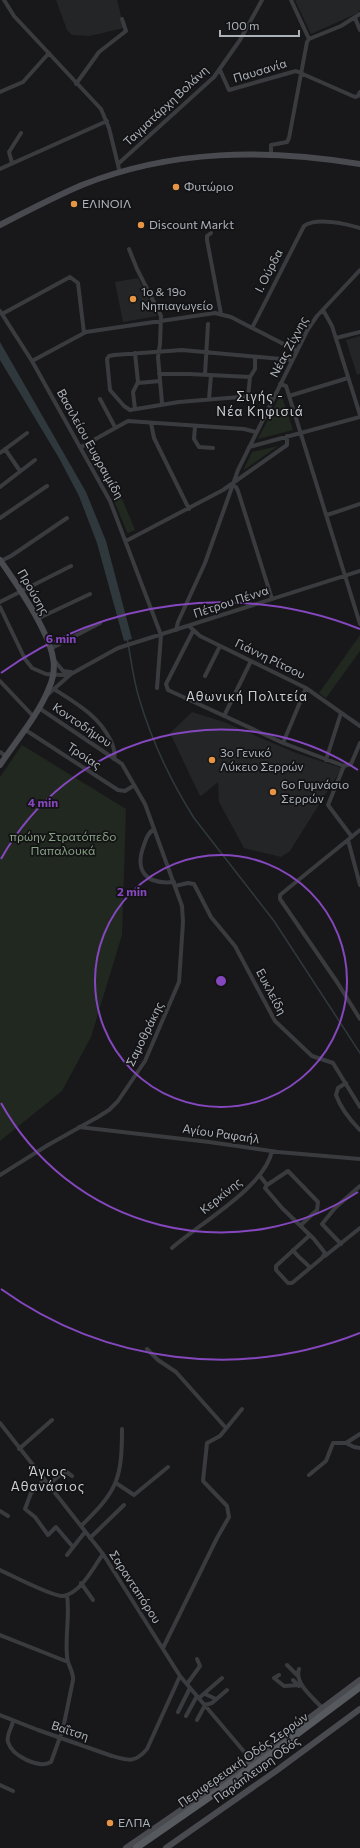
<svg xmlns="http://www.w3.org/2000/svg" width="360" height="1848" font-family="Commissioner,sans-serif">
<style>
.built{fill:#242527}
.green{fill:#212820}
.water{fill:#2f393d}
.lines{fill:none;stroke-linecap:round;stroke-linejoin:round}
.stream{stroke:#2f393d;stroke-width:1.5}
.street{stroke:#393b3f;stroke-width:4}
.secondary{stroke:#484a4f;stroke-width:6}
.primary{stroke:#56595e;stroke-width:7}
.ring{fill:none;stroke:#8547be;stroke-width:2}
.poi-dot{fill:#e69544;stroke:#131315;stroke-width:1.5}
.labels{text-anchor:middle;stroke-width:3.5;stroke-linejoin:round;paint-order:stroke}
.street-label{font-size:12px;fill:#abb2b9;stroke:#131315}
.poi-label{font-size:12px;fill:#abb2b9;stroke:#131315;text-anchor:start}
.park-label{font-size:12px;fill:#87a284;stroke:#131315}
.neighbourhood-label{font-size:13px;letter-spacing:1px;fill:#ccd0d5;stroke:#131315}
.centre{fill:#8547be;stroke:#131315;stroke-width:2}
.ring-label{font-size:12px;text-anchor:middle;font-weight:bold;fill:#8547be;stroke:#131315;stroke-width:3.5;stroke-linejoin:round;paint-order:stroke}
</style>
<rect width="100%" height="100%" fill="#18181a"/>
<path class="built" d="M56 0H117L124 28 90 36 72 35 67 30Z
M295 0H360V10L358 13 311 34Z
M138 278 157 316 123 322 115 282Z
M360 336V374L357 375 346 340Z
M192 712 224 722 296 753 342 768 290 851 281 857 244 848 219 802 218 782 201 796 199 794 170 733Z"/>
<path class="green" d="M281 394 293 430 258 439Z
M92 444 118 489 135 530 128 533 127 532 110 491 86 450 87 447Z
M278 446 244 470 243 471 252 452Z
M360 635V651L326 698 319 693Z
M22 745 126 809 122 935 91 1037 62 1091 0 1141V777Z"/>
<path class="water" d="M0 342 86 492 106 541 132 639 124 641 97 543 79 496 59 458 0 360Z"/>
<g class="lines">
<path class="stream" d="M127 638C131 658 133 679 139 698 151 739 172 783 194 818L274 921 360 1053"/>
<path class="street" d="M4 0 14 16 101 109 109 128 120 173
M355 18 360 30
M309 39 341 26 360 14
M220 70 229 90 296 71 355 97 358 96 360 92
M76 84 99 52 126 31 122 19
M0 92 23 82 49 53
M271 154V145L287 142 289 138 307 42 309 39 291 0
M12 163 9 152 21 133
M118 164 214 77 240 40 262 0
M0 169 107 121
M211 233 207 236V240L221 314
M129 249 137 269 161 316 160 344 158 357 162 403
M323 310 332 326 360 415
M0 311 32 361 110 501 161 635 157 688
M2 314 70 277 78 283 84 333
M252 328 304 226C316 217 346 224 360 228
M336 338 360 332
M32 361 86 332 215 313 231 317 297 351
M159 374H189L250 377
M205 374 208 324
M138 383 160 381
M280 384 286 386 360 624
M289 396 348 378
M248 397 250 377 255 369V357
M274 397H240L179 402 130 410 124 406 110 390 107 359 109 356 114 355 182 350 292 360
M100 399 115 427
M209 399 211 375
M135 409 133 392 138 382 135 353
M151 423 154 438 189 509
M195 426 194 439 199 447 213 448
M81 447 128 421 244 429 256 432
M249 447 360 417
M5 449 20 471
M0 453 27 433
M232 485 236 487 238 491 272 599
M0 487 35 460
M327 515 360 504
M0 518 47 486
M126 541 223 490 287 445V436
M1 561 11 556 67 518
M0 602 71 566
M0 607 25 659 32 668 46 674 62 675 71 674 118 648 360 571
M37 619 90 594
M189 626 200 636 306 688 360 726
M176 630 178 622 205 563 238 470 308 329 317 316 360 270
M193 631 166 684 168 690 283 743 344 766 351 764 360 743
M50 649 100 623
M54 660 63 671 71 672
M205 676 220 646
M0 681 33 716
M54 689C76 703 99 716 111 741 113 746 116 752 114 759
M46 696 71 674
M224 716 251 661
M24 729 118 790 125 791 133 786
M283 743 306 688
M0 752 6 756
M326 760 341 713
M344 766 328 805 352 837
M154 829C148 833 146 838 144 845 134 871 146 885 174 882
M360 830 280 895V899L337 982 360 1019
M348 840 360 885
M175 886 188 883 194 884 211 917 235 946 275 1021 312 1056 333 1063 360 1107
M346 1083 338 1088 336 1095C341 1109 349 1119 360 1130
M79 1127 209 1142 278 1152 360 1159
M0 1175 48 1145 98 1117 109 1110 118 1101 145 1061 179 982 183 922 182 906 145 804 122 764 39 708
M260 1176 267 1185 265 1188 282 1208 314 1239 325 1253 322 1258 292 1283H288L276 1270V1266L310 1235
M267 1185 288 1171 318 1202 317 1210 301 1225
M341 1244 322 1224 335 1208 360 1186
M172 1248C200 1223 264 1188 272 1151
M293 1250C298 1258 305 1261 310 1268
M325 1256 360 1228
M147 1349 158 1360 176 1372 226 1428
M0 1423 103 1554 180 1676 252 1761
M346 1443 360 1434
M19 1449 52 1420
M309 1475 326 1461 333 1443H346L354 1447 360 1448
M44 1480 31 1493 25 1509 35 1517 48 1535 56 1527 73 1547
M116 1483 134 1495 168 1467
M48 1485 65 1471 72 1476
M0 1511 8 1516
M81 1526C117 1491 122 1480 122 1429
M90 1538 124 1505
M67 1555 85 1532
M0 1570C11 1575 53 1597 63 1596 81 1593 93 1568 103 1554
M81 1583 93 1600
M0 1635 68 1662
M163 1648 217 1538 229 1517 227 1506 203 1481 207 1443 220 1436 242 1409
M287 1665 298 1676
M299 1669C294 1684 314 1698 323 1709
M279 1675 274 1678 284 1686 301 1685
M293 1680 299 1686
M187 1684 200 1666 197 1659
M205 1694 216 1699
M199 1698 222 1678
M178 1712 190 1688
M0 1715 38 1730 112 1756C129 1761 135 1763 147 1749L180 1676
M186 1716 197 1696
M197 1720 205 1705 212 1703 227 1690
M13 1721C12 1728 6 1735 8 1742 12 1756 39 1769 51 1762L63 1729 73 1680C74 1671 67 1665 67 1656 65 1635 70 1615 67 1595
M0 1785 13 1791"/>
<path class="secondary" d="M0 225C27 211 54 197 82 185 173 149 265 149 360 164
M0 560C16 582 49 632 53 658 55 668 53 679 49 688 39 714 16 741 0 765
M126 1848 252 1761 360 1680
M166 1848 276 1771 360 1709"/>
<path class="primary" d="M136 1848 253 1767 360 1687"/>
</g>
<g class="ring">
<circle cx="221" cy="981" r="126"/>
<path d="M358 1192A252 252 0 0 1 1 1103M1 859A252 252 0 0 1 358 770"/>
<path d="M360 1333A378 378 0 0 1 1 1289M1 673A378 378 0 0 1 360 629"/>
</g>
<g class="poi-dot">
<circle cx="176" cy="187" r="4"/>
<circle cx="74" cy="204" r="4"/>
<circle cx="141" cy="225" r="4"/>
<circle cx="133" cy="299" r="4"/>
<circle cx="212" cy="760" r="4"/>
<circle cx="273" cy="792" r="4"/>
<circle cx="110" cy="1823" r="4"/>
</g>
<g class="labels">
<g class="street-label">
<text transform="translate(260 71) rotate(-17)" y="4">Παυσανία</text>
<text transform="translate(166 106) rotate(-43)" y="4">Ταγματάρχη Βολάνη</text>
<text transform="translate(269 271) rotate(-63)" y="4">Ι. Ούρδα</text>
<text transform="translate(289 347) rotate(-62)" y="4">Νέας Ζίχνης</text>
<text transform="translate(90 444) rotate(61)" y="4">Βασιλείου Ευφραιμίδη</text>
<text transform="translate(33 592) rotate(60)" y="4">Προύσης</text>
<text transform="translate(231 602) rotate(-18)" y="4">Πέτρου Πέννα</text>
<text transform="translate(270 659) rotate(26)" y="4">Γιάννη Ρίτσου</text>
<text transform="translate(82 725) rotate(34)" y="4">Κοντοδήμου</text>
<text transform="translate(84 756) rotate(33)" y="4">Τροίας</text>
<text transform="translate(271 992) rotate(62)" y="4">Ευκλείδη</text>
<text transform="translate(145 1034) rotate(-64)" y="4">Σαμοθράκης</text>
<text transform="translate(221 1134) rotate(8)" y="4">Αγίου Ραφαήλ</text>
<text transform="translate(221 1196) rotate(-39)" y="4">Κερκίνης</text>
<text transform="translate(135 1587) rotate(57)" y="4">Σαρανταπόρου</text>
<text transform="translate(70 1731) rotate(18)" y="4">Βαΐτση</text>
<text transform="translate(243 1760) rotate(-35)" y="4">Περιφερειακή Οδός Σερρών</text>
<text transform="translate(257 1770) rotate(-36)" y="4">Παράπλευρη Οδός</text>
</g>
<g class="poi-label">
<text x="184" y="191">Φυτώριο</text>
<text x="82" y="208">ΕΛΙΝΟΙΛ</text>
<text x="149" y="229">Discount Markt</text>
<text x="141" y="296">1ο &amp; 19ο<tspan x="141" dy="14">Νηπιαγωγείο</tspan></text>
<text x="220" y="757">3ο Γενικό<tspan x="220" dy="14">Λύκειο Σερρών</tspan></text>
<text x="281" y="789">6ο Γυμνάσιο<tspan x="281" dy="14">Σερρών</tspan></text>
<text x="118" y="1827">ΕΛΠΑ</text>
</g>
<g class="park-label">
<text x="63" y="841">πρώην Στρατόπεδο<tspan x="63" dy="14">Παπαλουκά</tspan></text>
</g>
<g class="neighbourhood-label">
<text x="260" y="401">Σιγής -<tspan x="260" dy="15">Νέα Κηφισιά</tspan></text>
<text x="247" y="701">Αθωνική Πολιτεία</text>
<text x="48" y="1476">Άγιος<tspan x="48" dy="15">Αθανάσιος</tspan></text>
</g>
</g>
<circle cx="221" cy="981" r="6" class="centre"/>
<g class="ring-label">
<text x="61" y="643">6 min</text>
<text x="43" y="807">4 min</text>
<text x="132" y="896">2 min</text>
</g>
<path d="M220 30v6h79v-6" fill="none" stroke="#abb2b9" stroke-width="2"/>
<text x="226" y="30" font-size="12" fill="#abb2b9" stroke="#131315" stroke-width="3" paint-order="stroke">100 m</text>
</svg>
